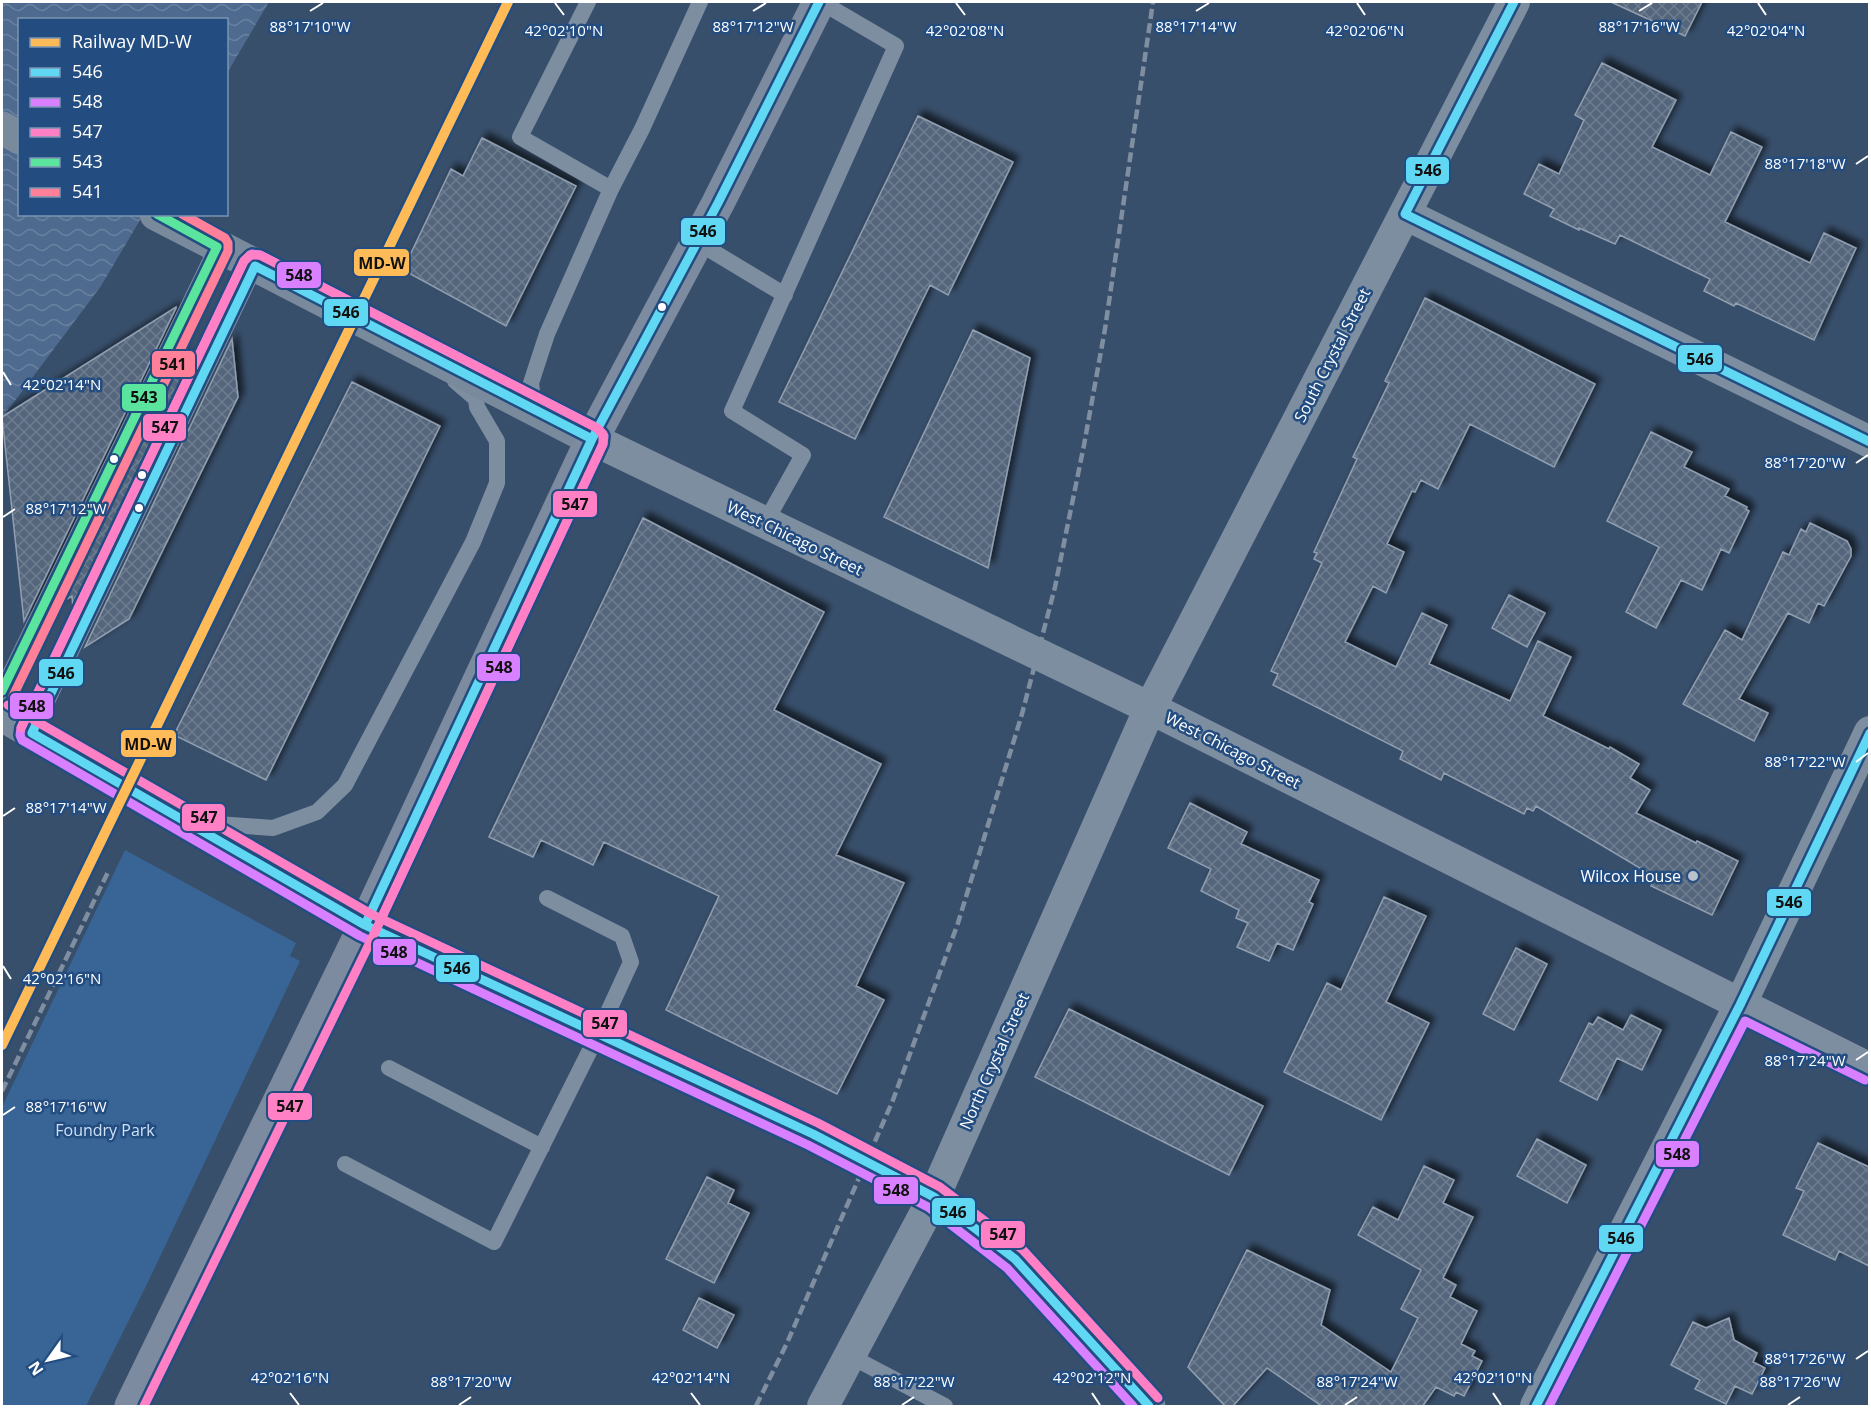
<svg xmlns="http://www.w3.org/2000/svg" width="1871" height="1408" font-family="'Open Sans',sans-serif">
<style>
.park{fill:#386496}
.water{fill:url(#water-waves)}
.building{fill:url(#building-cross-hatch);stroke:#919fb0;stroke-width:1.5;filter:url(#shadow)}
.lines{fill:none;stroke-linecap:round;stroke-linejoin:round}
.lane{stroke:#7e8ea1;stroke-width:16}
.street{stroke:#7e8ea1;stroke-width:32}
.secondary{stroke:#798a9d;stroke-width:33}
.primary{stroke:#7c8b9f;stroke-width:33}
.rail{stroke:#7f8fa1;stroke-width:4.5;stroke-dasharray:10 4.5;stroke-linecap:butt}
.bus-1-casing{stroke:#234d80;stroke-width:14}
.bus-2-casing{stroke:#234d80;stroke-width:14}
.bus-3-casing{stroke:#234d80;stroke-width:14}
.bus-4-casing{stroke:#234d80;stroke-width:14}
.bus-5-casing{stroke:#234d80;stroke-width:14}
.bus-1{stroke:#60d8f3;stroke-width:9}
.bus-2{stroke:#d880ff;stroke-width:9}
.bus-3{stroke:#ff80c5;stroke-width:9}
.bus-4{stroke:#5ae49d;stroke-width:9}
.bus-5{stroke:#ff8098;stroke-width:9}
.rail-1-casing{stroke:#234d80;stroke-width:15}
.rail-1{stroke:#ffbb58;stroke-width:10}
.ticks{fill:none;stroke:#fff;stroke-width:2}
.bus-dot{fill:#fff;stroke:#234d80;stroke-width:2}
.poi-dot{fill:#b9c1cb;stroke:#234d80;stroke-width:2}
.labels{text-anchor:middle;stroke-width:5;stroke-linejoin:round;paint-order:stroke}
.street-label{font-size:16px;fill:#fff;stroke:#234d80}
.poi-label{font-size:16px;fill:#fff;stroke:#234d80;text-anchor:end}
.park-label{font-size:16px;fill:#cde0f5;stroke:#234d80}
.ticks-label{font-size:15px;text-anchor:middle;fill:#fff;stroke:#234d80;stroke-width:5;stroke-linejoin:round;paint-order:stroke}
.line-badge{stroke:#234d80;stroke-width:2}
.pale-badge-label{font-size:16px;text-anchor:middle;font-weight:bold;fill:#111}
</style>
<defs>
<pattern id="water-waves" width="16" height="10" patternUnits="userSpaceOnUse" patternTransform="scale(1.5)"><rect width="16" height="10" fill="#4e6b8f"/><path d="M0 5q4-4 8 0t8 0" fill="none" stroke="#6981a0"/></pattern>
<pattern id="building-cross-hatch" width="8" height="8" patternUnits="userSpaceOnUse" patternTransform="scale(1.5)"><rect width="8" height="8" fill="#54667c"/><path d="M0 0l8 8M0 8l8-8" fill="none" stroke="#6e7d90"/></pattern>
<filter id="shadow"><feDropShadow dx="5.5" dy="-5.5" stdDeviation="3" flood-color="#0009"/></filter>
</defs>
<rect width="100%" height="100%" fill="#384f6b"/>
<path class="park" d="M125 850 296 943 290 956 300 961 148 1282 86 1406H2V1107Z"/>
<path class="water" d="M2 2H269L227 73 226 20H20V214L143 215 101 286 2 418Z"/>
<path class="building" d="M1611 2H1702L1685 36Z
M1602 63 1676 100 1652 147 1710 175 1731 132 1762 147 1725 222 1810 263 1824 233 1856 248 1814 340 1736 303 1734 306 1704 291 1710 279 1620 235 1615 244 1579 228V230L1550 216 1554 209 1524 194 1539 164 1559 174 1584 120 1575 115Z
M918 116 1013 162 948 295 930 285 855 439 779 402Z
M482 138 576 186 506 326 403 270 451 169 463 176Z
M1425 298 1595 384 1554 467 1470 424 1438 489 1421 480 1415 492 1412 491 1387 544 1404 552 1386 593 1373 586 1345 642 1396 667 1422 613 1447 625 1429 664 1510 701 1538 641 1571 657 1543 716 1609 749 1610 747 1639 764 1630 778 1650 790 1636 813 1696 843 1697 841 1738 861 1712 915 1651 886 1655 877 1536 806 1533 811 1527 808 1524 814 1444 773 1441 780 1400 759 1403 751 1273 685 1278 674 1271 671 1322 563 1314 559 1317 553 1314 552 1357 459 1353 457 1389 383 1385 381Z
M176 307V308L24 621 2 417Z
M973 330 1030 358 988 568 884 517Z
M232 339 238 397 129 619 85 647Z
M180 348 181 364 202 352 74 621 72 596 54 607Z
M352 382 440 426 266 780 174 735Z
M1651 432 1692 452 1684 467 1729 489 1725 496 1747 507 1746 509 1749 511 1729 553 1721 549 1702 590 1681 580 1656 628 1626 612 1659 547 1607 521Z
M643 518 824 612 774 710 881 764 836 855 904 883 856 986 884 1000 837 1094 666 1010 719 896 604 842 593 865 541 840 533 857 489 837Z
M1810 523 1847 541 1851 549V556L1824 606 1818 603 1809 623 1788 613 1739 699 1768 713 1754 741 1683 704 1725 630 1742 640 1783 552 1789 555 1801 529 1806 532Z
M1509 595 1545 613 1527 647 1492 628Z
M1190 803 1247 832 1241 844 1319 880 1309 902 1313 904 1293 950 1277 943 1269 961 1237 947 1248 923 1236 918 1239 910 1201 891 1211 869 1168 848Z
M1384 897 1426 916 1386 1002 1429 1023 1381 1120 1284 1072 1327 983 1341 990Z
M1516 948 1547 964 1514 1030 1483 1014Z
M1069 1009 1263 1106 1229 1175 1035 1077Z
M1631 1015 1661 1030 1642 1070 1617 1058 1597 1100 1560 1081 1589 1023 1593 1025 1598 1017 1623 1030Z
M1537 1139 1586 1165 1567 1203 1517 1176Z
M1818 1143 1869 1167V1266L1839 1251 1835 1260 1783 1235 1804 1191 1796 1188Z
M1424 1166 1454 1180 1443 1203 1473 1217 1443 1278 1456 1285 1450 1297 1477 1311 1461 1344 1475 1351 1472 1356 1482 1361 1464 1396 1456 1392 1454 1396 1436 1387 1422 1407H1323L1267 1368 1232 1407H1226L1188 1367 1247 1250 1330 1290 1321 1325 1391 1372 1418 1318 1401 1309 1421 1270 1358 1235 1373 1207 1398 1220Z
M707 1177 734 1190 728 1203 749 1213 714 1283 666 1259Z
M699 1298 734 1315 717 1348 683 1330Z
M1729 1318 1734 1340 1757 1353 1753 1362 1765 1368 1752 1394 1735 1386 1726 1404 1695 1389 1700 1380 1671 1365 1693 1322 1706 1328Z"/>
<g class="lines">
<path class="lane" d="M588 2 520 137 611 189
M697 242 785 295
M534 409 531 383 547 334 611 189 642 129 700 2
M765 523 803 455 732 411 896 46 821 2
M2 691 217 247
M32 733 255 266
M204 823 273 828 317 812 345 785 473 542 497 483V441L477 407 476 399 455 381
M389 1068 542 1147
M345 1164 494 1242 598 1034 631 962 622 936 547 898
M850 1356 945 1406"/>
<path class="street" d="M1405 214 1870 442
M592 439 1150 708 1870 1069
M823 1406 934 1197 1150 708 1514 2
M1536 1406 1740 1005 1870 732"/>
<path class="secondary" d="M2 128 20 138
M156 214 592 439
M2 715 365 925 813 1134 934 1197 1015 1259 1149 1406"/>
<path class="primary" d="M131 1406 365 925 592 439 718 203 819 2"/>
<path class="rail" d="M2 1091 108 872
M756 1406 787 1343 893 1100 958 923 1022 714 1055 587 1084 445 1105 329 1153 2"/>
<defs>
<path id="bus-1" d="M1514 2 1405 214 1870 442
M592 439 255 266 32 733 365 925 813 1134 934 1197 1015 1259 1149 1406
M365 925 592 439 718 203 819 2
M1536 1406 1740 1005 1870 733"/>
<path id="bus-2" d="M381 919 603 444 604 436 597 428 260 255 252 254 244 261 21 728 20 735 22 740 360 936 808 1145 928 1207 1007 1268 1133 1406
M1549 1406 1745 1021 1865 1080"/>
<path id="bus-3" d="M8 705 371 914 818 1123 940 1187 1023 1250 1158 1398
M21 728 244 261 250 255H260L597 428 603 434V444L376 930 144 1406"/>
<path id="bus-4" d="M2 691 217 247 157 214"/>
<path id="bus-5" d="M13 696 228 251V243L225 238 182 214"/>
</defs>
<use href="#bus-1" class="bus-1-casing"/>
<use href="#bus-2" class="bus-2-casing"/>
<use href="#bus-3" class="bus-3-casing"/>
<use href="#bus-4" class="bus-4-casing"/>
<use href="#bus-5" class="bus-5-casing"/>
<use href="#bus-1" class="bus-1"/>
<use href="#bus-2" class="bus-2"/>
<use href="#bus-3" class="bus-3"/>
<use href="#bus-4" class="bus-4"/>
<use href="#bus-5" class="bus-5"/>
<defs>
<path id="rail-1" d="M2 1045 508 2"/>
</defs>
<use href="#rail-1" class="rail-1-casing"/>
<use href="#rail-1" class="rail-1"/>
</g>
<path class="ticks" d="M555 3 564 15M956 3 965 15M1357 3 1365 15M1758 3 1766 15M310 11 323 3M753 11 766 3M1196 11 1209 3M1639 11 1652 3M1856 164 1868 156M3 372 11 385M1856 463 1868 455M3 517 15 509M1856 762 1868 753M3 816 15 808M3 966 11 979M1856 1060 1868 1052M3 1115 15 1107M1856 1359 1868 1351M290 1393 299 1405M691 1393 700 1405M1092 1393 1100 1405M1493 1393 1501 1405M459 1405 471 1397M902 1405 914 1397M1345 1405 1357 1397M1788 1405 1800 1397"/>
<g class="bus-dot">
<circle cx="662" cy="307" r="5"/>
<circle cx="114" cy="459" r="5"/>
<circle cx="142" cy="475" r="5"/>
<circle cx="139" cy="508" r="5"/>
</g>
<circle class="poi-dot" cx="1693" cy="876" r="6"/>
<g class="labels">
<g class="street-label">
<text transform="translate(1332 355) rotate(-63)" y="6">South Crystal Street</text>
<text transform="translate(795 538) rotate(26)" y="6">West Chicago Street</text>
<text transform="translate(1233 750) rotate(27)" y="6">West Chicago Street</text>
<text transform="translate(994 1061) rotate(-66)" y="6">North Crystal Street</text>
</g>
<g class="poi-label">
<text x="1681" y="882">Wilcox House</text>
</g>
<g class="park-label">
<text x="105" y="1136">Foundry Park</text>
</g>
</g>
<g class="ticks-label">
<text x="310" y="32">88°17'10"W</text>
<text x="753" y="32">88°17'12"W</text>
<text x="1196" y="32">88°17'14"W</text>
<text x="1639" y="32">88°17'16"W</text>
<text x="1766" y="36">42°02'04"N</text>
<text x="564" y="36">42°02'10"N</text>
<text x="965" y="36">42°02'08"N</text>
<text x="1365" y="36">42°02'06"N</text>
<text x="1805" y="169">88°17'18"W</text>
<text x="62" y="390">42°02'14"N</text>
<text x="1805" y="468">88°17'20"W</text>
<text x="66" y="514">88°17'12"W</text>
<text x="1805" y="767">88°17'22"W</text>
<text x="66" y="813">88°17'14"W</text>
<text x="62" y="984">42°02'16"N</text>
<text x="1805" y="1066">88°17'24"W</text>
<text x="66" y="1112">88°17'16"W</text>
<text x="1805" y="1364">88°17'26"W</text>
<text x="290" y="1383">42°02'16"N</text>
<text x="691" y="1383">42°02'14"N</text>
<text x="1092" y="1383">42°02'12"N</text>
<text x="1493" y="1383">42°02'10"N</text>
<text x="471" y="1387">88°17'20"W</text>
<text x="914" y="1387">88°17'22"W</text>
<text x="1357" y="1387">88°17'24"W</text>
<text x="1800" y="1387">88°17'26"W</text>
</g>
<g class="line-badge">
<rect x="1405" y="156" width="45" height="29" rx="6" fill="#60d8f3"/>
<rect x="680" y="217" width="46" height="29" rx="6" fill="#60d8f3"/>
<rect x="353" y="248" width="57" height="29" rx="6" fill="#ffbb58"/>
<rect x="276" y="261" width="46" height="28" rx="6" fill="#d880ff"/>
<rect x="323" y="298" width="46" height="29" rx="6" fill="#60d8f3"/>
<rect x="1677" y="344" width="46" height="29" rx="6" fill="#60d8f3"/>
<rect x="151" y="350" width="45" height="28" rx="6" fill="#ff8098"/>
<rect x="121" y="383" width="46" height="29" rx="6" fill="#5ae49d"/>
<rect x="142" y="413" width="45" height="29" rx="6" fill="#ff80c5"/>
<rect x="552" y="490" width="46" height="28" rx="6" fill="#ff80c5"/>
<rect x="476" y="653" width="45" height="29" rx="6" fill="#d880ff"/>
<rect x="38" y="658" width="46" height="29" rx="6" fill="#60d8f3"/>
<rect x="9" y="692" width="45" height="28" rx="6" fill="#d880ff"/>
<rect x="120" y="729" width="57" height="29" rx="6" fill="#ffbb58"/>
<rect x="181" y="803" width="45" height="29" rx="6" fill="#ff80c5"/>
<rect x="1766" y="888" width="46" height="29" rx="6" fill="#60d8f3"/>
<rect x="372" y="938" width="45" height="28" rx="6" fill="#d880ff"/>
<rect x="435" y="954" width="45" height="29" rx="6" fill="#60d8f3"/>
<rect x="582" y="1009" width="46" height="29" rx="6" fill="#ff80c5"/>
<rect x="267" y="1092" width="46" height="29" rx="6" fill="#ff80c5"/>
<rect x="1655" y="1140" width="45" height="28" rx="6" fill="#d880ff"/>
<rect x="873" y="1176" width="46" height="29" rx="6" fill="#d880ff"/>
<rect x="931" y="1197" width="45" height="29" rx="6" fill="#60d8f3"/>
<rect x="980" y="1220" width="46" height="29" rx="6" fill="#ff80c5"/>
<rect x="1598" y="1224" width="46" height="29" rx="6" fill="#60d8f3"/>
</g>
<g class="pale-badge-label">
<text x="1428" y="176">546</text>
<text x="703" y="237">546</text>
<text x="382" y="269">MD-W</text>
<text x="299" y="281">548</text>
<text x="346" y="318">546</text>
<text x="1700" y="365">546</text>
<text x="173" y="370">541</text>
<text x="144" y="403">543</text>
<text x="165" y="433">547</text>
<text x="575" y="510">547</text>
<text x="499" y="673">548</text>
<text x="61" y="679">546</text>
<text x="32" y="712">548</text>
<text x="148" y="750">MD-W</text>
<text x="204" y="823">547</text>
<text x="1789" y="908">546</text>
<text x="394" y="958">548</text>
<text x="457" y="974">546</text>
<text x="605" y="1029">547</text>
<text x="290" y="1112">547</text>
<text x="1677" y="1160">548</text>
<text x="896" y="1196">548</text>
<text x="953" y="1218">546</text>
<text x="1003" y="1240">547</text>
<text x="1621" y="1244">546</text>
</g>
<rect width="1871" height="1408" fill="none" stroke="#ffffff" stroke-width="6"/>
<rect x="18" y="18" width="210" height="198" fill="#234d80" stroke="#7b94b3" stroke-width="1.5"/>
<rect x="30" y="38" width="30" height="9" fill="#ffbb58" stroke="#7b94b3" stroke-width="1.5"/>
<text x="72" y="48" font-size="18" fill="#ffffff">Railway MD-W</text>
<rect x="30" y="68" width="30" height="9" fill="#60d8f3" stroke="#7b94b3" stroke-width="1.5"/>
<text x="72" y="78" font-size="18" fill="#ffffff">546</text>
<rect x="30" y="98" width="30" height="9" fill="#d880ff" stroke="#7b94b3" stroke-width="1.5"/>
<text x="72" y="108" font-size="18" fill="#ffffff">548</text>
<rect x="30" y="128" width="30" height="9" fill="#ff80c5" stroke="#7b94b3" stroke-width="1.5"/>
<text x="72" y="138" font-size="18" fill="#ffffff">547</text>
<rect x="30" y="158" width="30" height="9" fill="#5ae49d" stroke="#7b94b3" stroke-width="1.5"/>
<text x="72" y="168" font-size="18" fill="#ffffff">543</text>
<rect x="30" y="188" width="30" height="9" fill="#ff8098" stroke="#7b94b3" stroke-width="1.5"/>
<text x="72" y="198" font-size="18" fill="#ffffff">541</text>
<g transform="translate(48 1360) rotate(236)" stroke="#234d80" stroke-width="4.5" paint-order="stroke">
<path d="M0-4.5L10 22L0 15L-10 22Z" fill="#ffffff"/>
<text y="-9" font-size="16" font-weight="bold" text-anchor="middle" fill="#ffffff">N</text>
</g>
</svg>
